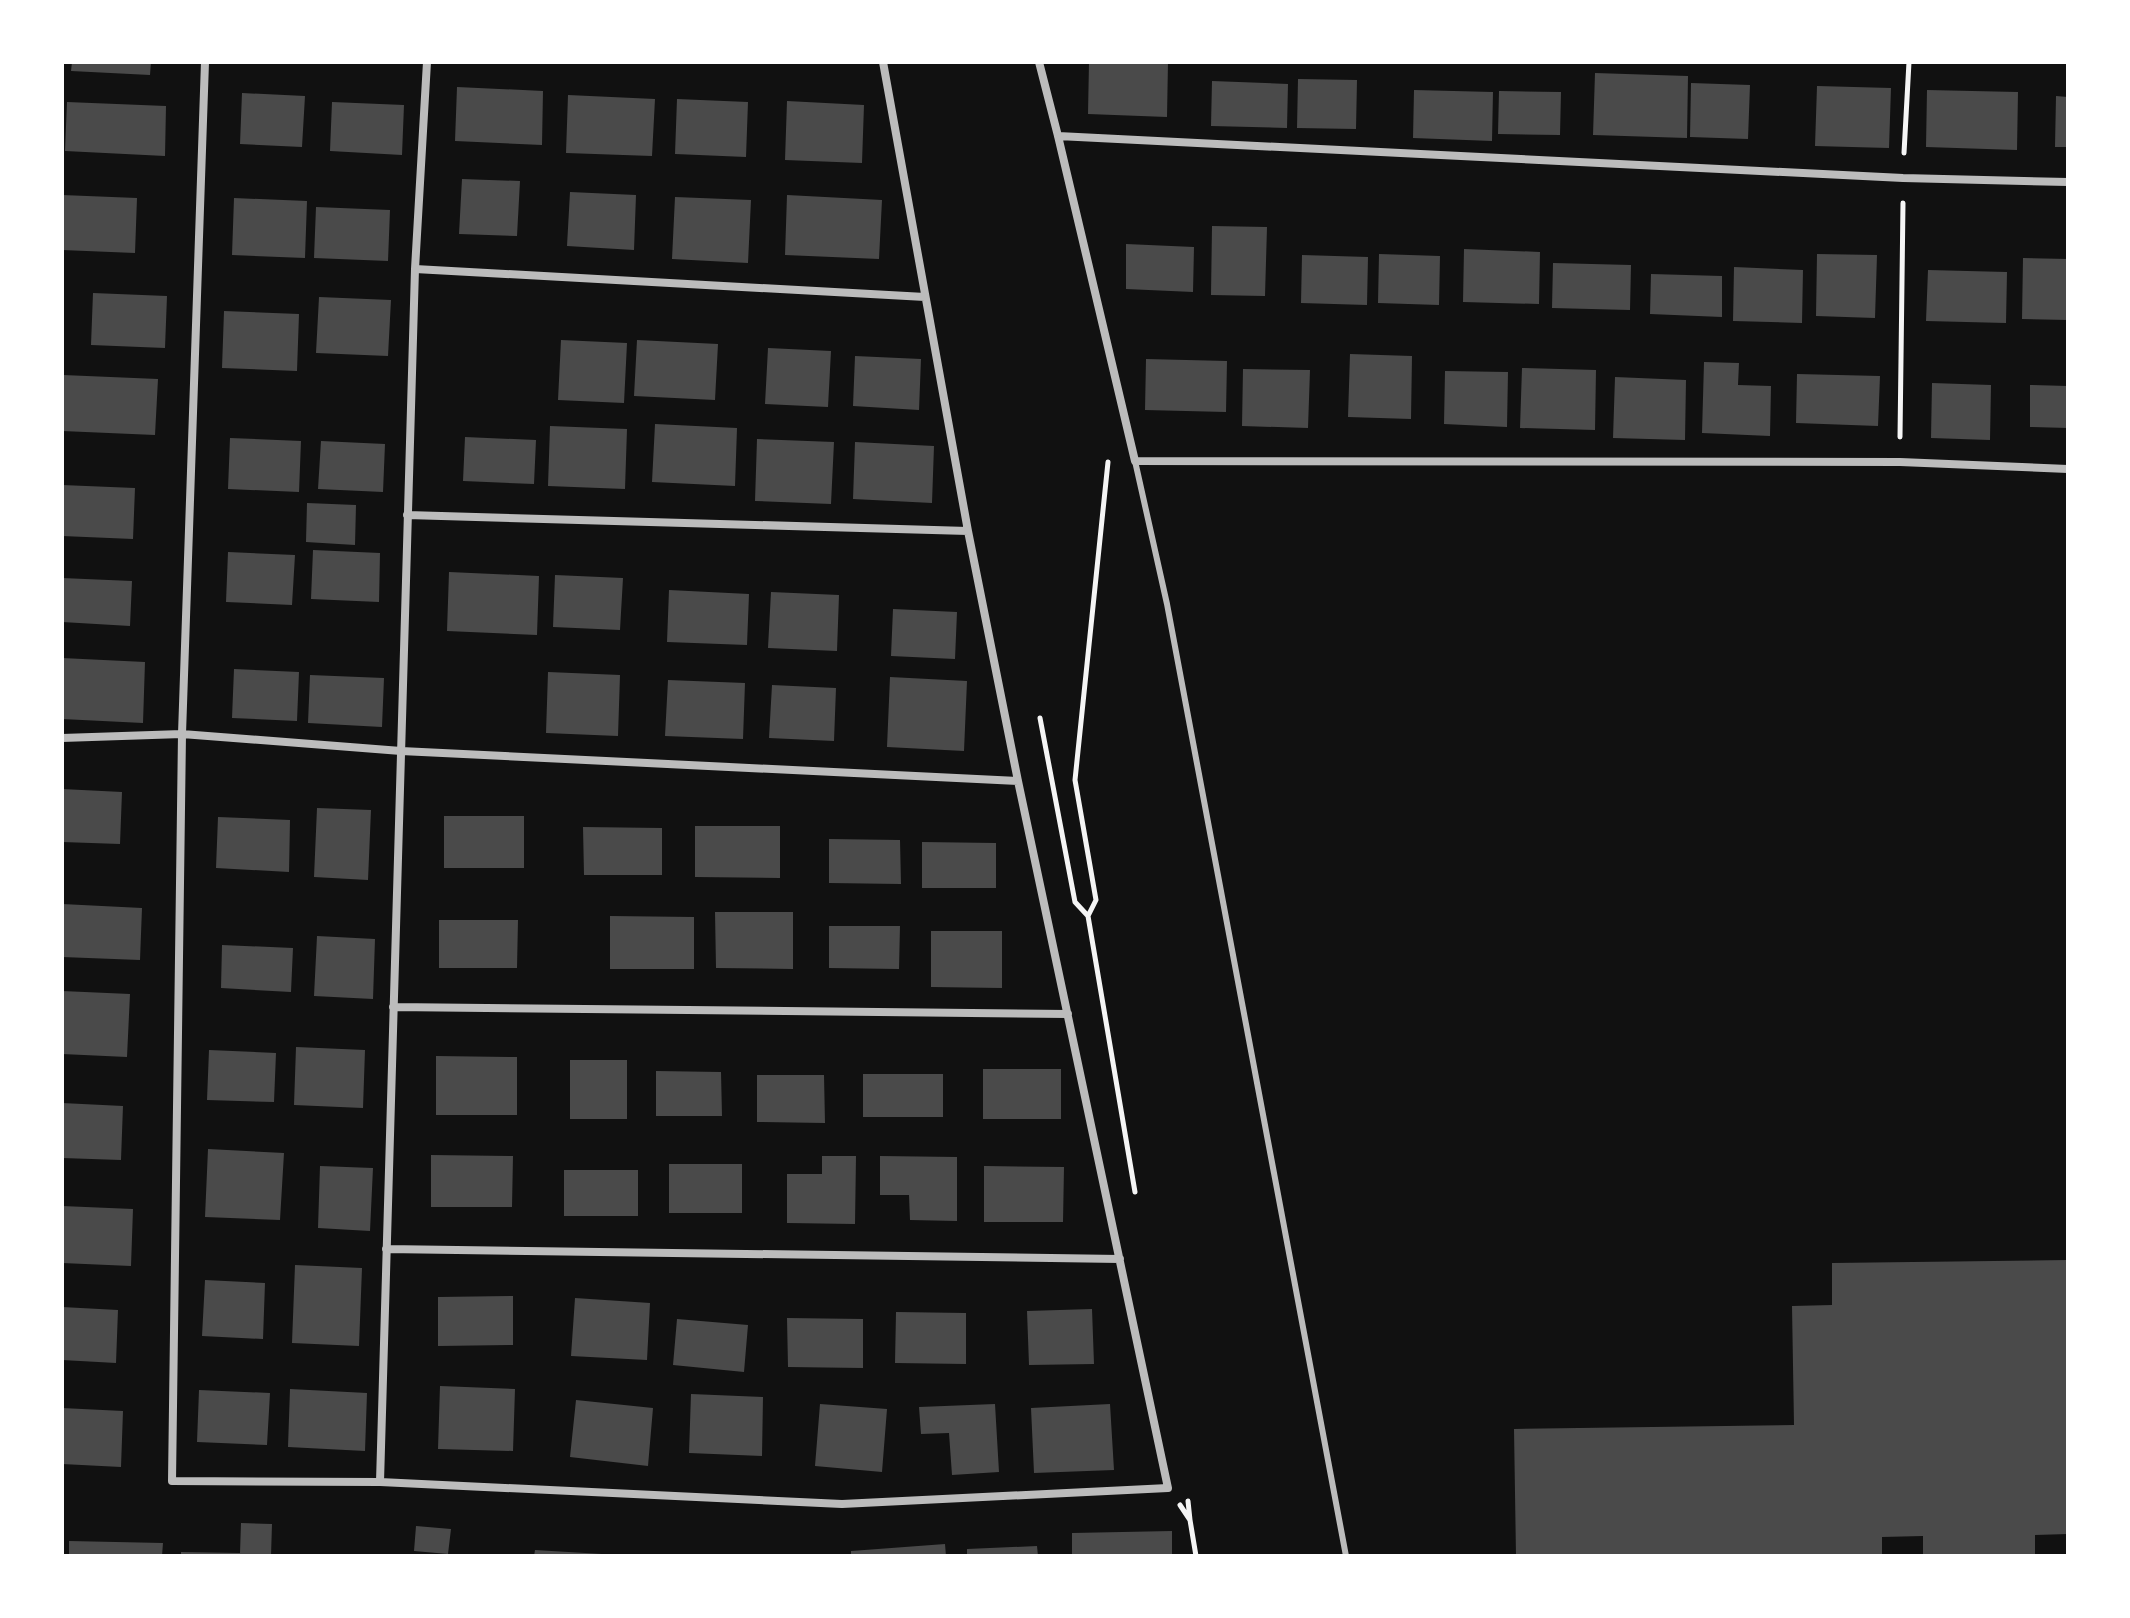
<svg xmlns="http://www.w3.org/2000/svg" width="2130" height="1618" font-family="'DejaVu Sans',sans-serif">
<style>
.building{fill:#4a4a4a}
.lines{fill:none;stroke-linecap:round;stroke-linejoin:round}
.path{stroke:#f5f5f5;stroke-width:5}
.service{stroke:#bcbcbc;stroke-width:6}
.minor{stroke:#bcbcbc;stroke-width:8}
</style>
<rect width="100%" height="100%" fill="#111"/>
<path class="building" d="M72 62H151L150 75 71 71Z
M1089 62H1168L1167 117 1088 114Z
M1595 73 1688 76 1687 138 1593 135Z
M1298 79 1357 80 1356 129 1297 128Z
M1212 81 1288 84 1287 128 1211 126Z
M1691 83 1750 85 1748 139 1690 137Z
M1817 86 1891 88 1889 148 1815 146Z
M457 87 543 91 542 145 455 141Z
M1414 90 1493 92 1492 141 1413 138Z
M1927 90 2018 92 2017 150 1926 147Z
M1499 91 1561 92 1560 135 1498 134Z
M242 93 305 96 302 147 240 144Z
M568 95 655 99 652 156 566 153Z
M2056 96 2068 97V147H2055Z
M677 99 748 102 746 157 675 154Z
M787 101 864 105 862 163 785 160Z
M67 102 166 106 165 156 65 151Z
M332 102 404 105 402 155 330 151Z
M462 179 520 181 517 236 459 234Z
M570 192 636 195 634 250 567 246Z
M62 195 137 198 135 253 62 250Z
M787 195 882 200 879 259 785 255Z
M675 197 751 200 748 263 672 259Z
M234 198 307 201 305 258 232 255Z
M316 207 390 210 388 261 314 258Z
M1212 226 1267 227 1265 296 1211 295Z
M1126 244 1194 247 1193 292 1126 289Z
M1464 249 1540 252 1539 304 1463 302Z
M1379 254 1440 256 1439 305 1378 303Z
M1817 254 1877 255 1875 318 1816 316Z
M1302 255 1368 257 1367 305 1301 303Z
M2023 258 2068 259V320L2022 319Z
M1553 263 1631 265 1630 310 1552 308Z
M1734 267 1803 270 1802 323 1733 321Z
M1928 270 2007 272 2006 323 1926 321Z
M1651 274 1722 276V317L1650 314Z
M93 293 167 296 165 348 91 345Z
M319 297 391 300 388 356 316 353Z
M224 311 299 314 297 371 222 368Z
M561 340 627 343 624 403 558 400Z
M637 340 718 344 715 400 634 396Z
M768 348 831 351 828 407 765 404Z
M1350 354 1412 356 1411 419 1348 417Z
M855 356 921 359 919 410 853 406Z
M1146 359 1227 361 1226 412 1145 410Z
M1704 362 1739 363 1738 385 1771 386 1770 436 1702 433Z
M1522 368 1596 370 1595 430 1520 428Z
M1243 369 1310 370 1308 428 1242 426Z
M1445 371 1508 372 1507 427 1444 424Z
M1797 374 1880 376 1878 426 1796 423Z
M63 375 158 379 155 435 62 431Z
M1615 377 1686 380 1685 440 1613 438Z
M1932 383 1991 385 1990 440 1931 438Z
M2030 385 2068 386V428L2030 427Z
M655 424 737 428 735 486 652 482Z
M550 426 627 429 625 489 548 486Z
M465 437 536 440 534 484 463 481Z
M230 438 301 441 299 492 228 489Z
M757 439 834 442 831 504 755 501Z
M321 441 385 444 383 492 318 489Z
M855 442 934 446 932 503 853 499Z
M62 485 135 488 133 539 62 536Z
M307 503 356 505 355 545 306 542Z
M313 550 380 553 379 602 311 599Z
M228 552 295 555 292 605 226 602Z
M449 572 539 576 537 635 447 631Z
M555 575 623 578 620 630 553 627Z
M62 578 132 581 130 626 62 622Z
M669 590 749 594 747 645 667 642Z
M771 592 839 595 837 651 768 648Z
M893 609 957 612 955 659 891 656Z
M62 658 145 662 143 723 62 719Z
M234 669 299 672 297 721 232 718Z
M548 672 620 675 618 736 546 733Z
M310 675 384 678 382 727 308 723Z
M890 677 967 681 964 751 887 747Z
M668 680 745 683 743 739 665 736Z
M772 685 836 688 834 741 769 738Z
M62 789 122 792 120 844 62 842Z
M317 808 371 810 368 880 314 877Z
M444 816H524V868H444Z
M218 817 290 820 289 872 216 868Z
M695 826H780V878L695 877Z
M583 827 662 828V875H584Z
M829 839 900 840 901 884 829 883Z
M922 842 996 843V888H922Z
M62 904 142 908 140 960 62 957Z
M715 912H793V969L716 968Z
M610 916 694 917V969H610Z
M439 920H518L517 968H439Z
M829 926H900L899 969 829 968Z
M931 931H1002V988L931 987Z
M317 936 375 939 373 999 314 996Z
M222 945 293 948 291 992 221 988Z
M62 991 130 994 127 1057 62 1054Z
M296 1047 365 1050 363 1108 294 1105Z
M209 1050 276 1053 274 1102 207 1100Z
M436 1056 517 1057V1115H436Z
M570 1060H627V1119H570Z
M983 1069H1061V1119H983Z
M656 1071 721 1072 722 1116H656Z
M863 1074H943V1117H863Z
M757 1075H824L825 1123 757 1122Z
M62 1103 123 1106 121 1160 62 1158Z
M208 1149 284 1153 280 1220 205 1217Z
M431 1155 513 1156 512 1207H431Z
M822 1156H856L855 1224 787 1223V1174H822Z
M880 1156 957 1157V1221L910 1220 909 1195H880Z
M669 1164H742V1213H669Z
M320 1166 373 1168 370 1231 318 1228Z
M984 1166 1064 1167 1063 1222H984Z
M564 1170H638V1216H564Z
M62 1206 133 1209 131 1266 62 1263Z
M2068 1260V1534L2035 1535V1556H1923V1536L1882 1537V1556H1516L1514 1429 1794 1425 1792 1306 1832 1305V1263Z
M295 1265 362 1268 359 1346 292 1343Z
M205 1280 265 1283 263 1339 202 1336Z
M513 1296V1345L438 1346V1297Z
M575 1298 650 1303 647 1360 571 1356Z
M62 1307 118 1310 116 1363 62 1360Z
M1092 1309 1094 1364 1029 1365 1027 1311Z
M896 1312 966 1313V1364L895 1363Z
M787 1318 863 1319V1368L788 1367Z
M677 1319 748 1325 744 1372 673 1365Z
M440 1386 515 1389 513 1451 438 1449Z
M290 1389 367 1393 365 1451 288 1447Z
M199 1390 270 1393 267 1445 197 1442Z
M691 1394 763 1397 762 1456 689 1453Z
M576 1400 653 1408 648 1466 570 1457Z
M820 1404 887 1409 882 1472 815 1466Z
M995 1404 999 1472 952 1475 949 1433 921 1434 919 1407Z
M1110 1404 1114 1470 1034 1473 1031 1408Z
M62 1408 123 1411 121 1467 62 1464Z
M241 1523 272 1524 271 1556H181V1552L240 1553Z
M416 1526 451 1529 448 1554 414 1551Z
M1172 1531V1556H1072V1533Z
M69 1541 163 1543 162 1556H69Z
M945 1544 946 1556H851V1551Z
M1037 1546 1038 1556H967V1549Z
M535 1550 602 1554V1556H534Z"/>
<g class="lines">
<path class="path" d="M1904 153 1909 62
M1900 437 1903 203
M1040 718 1075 902 1088 916 1135 1192
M1088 916 1096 900 1075 780 1108 462
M1188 1501 1190 1520
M1180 1505 1190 1520 1196 1556"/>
<path class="service" d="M1135 461 1167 604 1346 1556"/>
<path class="minor" d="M205 62 182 734 172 1481 380 1482 842 1504 1168 1488 1018 781 968 531 883 62
M1039 62 1058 136 1135 461 1900 462 2068 469
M1058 136 1903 178 2068 182
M415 269 925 297
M407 515 968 531
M62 738 182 734 401 751 1018 781
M393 1007 1068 1014
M386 1249 1120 1259
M380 1482 415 269 427 62"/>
</g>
<rect width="2130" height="1618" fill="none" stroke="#ffffff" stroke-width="128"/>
</svg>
